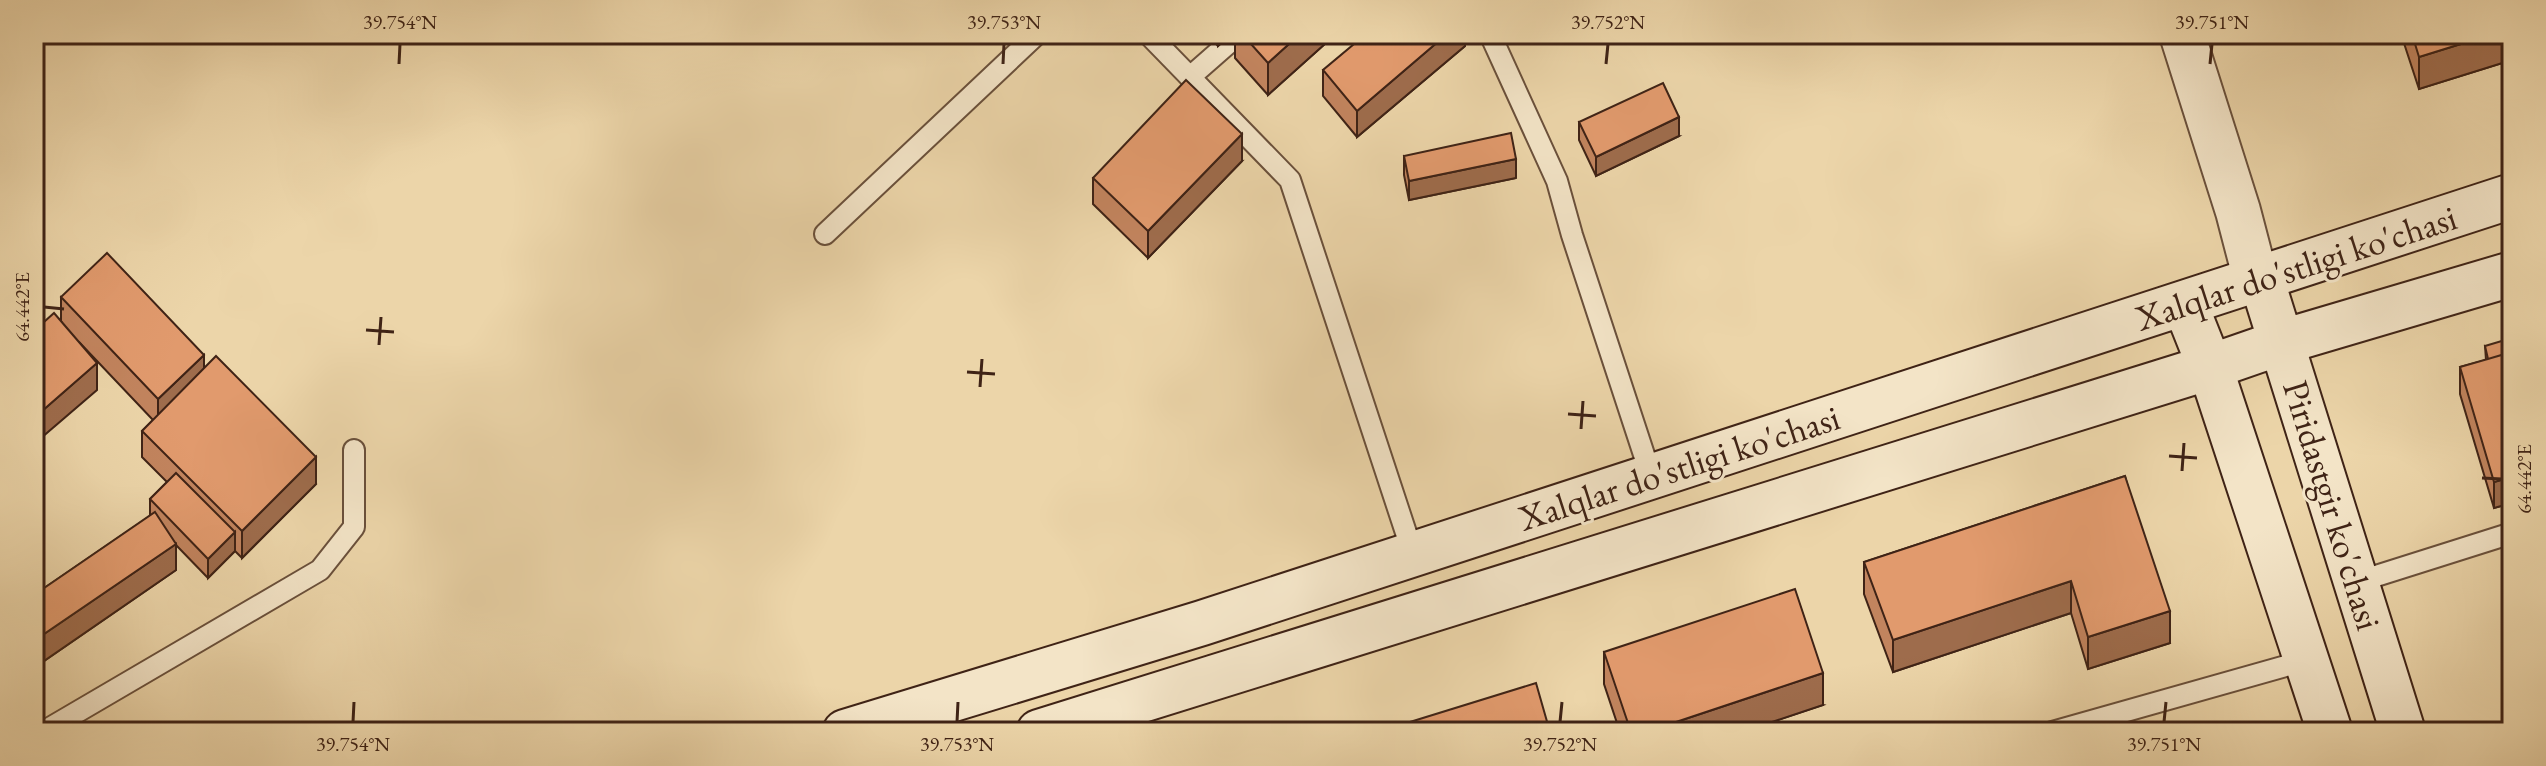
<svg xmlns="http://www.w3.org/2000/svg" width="2546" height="766" font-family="'EB Garamond',serif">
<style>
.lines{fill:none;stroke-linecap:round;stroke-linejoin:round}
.service-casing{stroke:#6a503b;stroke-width:24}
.tertiary-casing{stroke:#6a503b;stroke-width:48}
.secondary-casing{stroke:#3f2316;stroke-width:48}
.service{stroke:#f3e4c7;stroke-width:20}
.tertiary{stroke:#f3e4c7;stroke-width:44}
.secondary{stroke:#f3e4c7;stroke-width:44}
.wall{fill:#c2845e;stroke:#3f2316;stroke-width:2}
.shaded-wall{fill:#9e6c4c;stroke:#3f2316;stroke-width:2}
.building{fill:#e19a6d;stroke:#3f2316;stroke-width:2}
.ticks{fill:none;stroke:#3f2316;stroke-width:3}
.labels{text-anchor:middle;stroke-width:6;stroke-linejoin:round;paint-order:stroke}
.street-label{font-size:36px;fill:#3f2316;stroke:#f3e4c7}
.neatline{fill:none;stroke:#3f2316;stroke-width:3}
.ticks-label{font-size:20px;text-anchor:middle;fill:#3f2316}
</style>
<rect width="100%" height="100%" fill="#ecd5a9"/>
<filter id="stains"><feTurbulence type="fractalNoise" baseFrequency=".0025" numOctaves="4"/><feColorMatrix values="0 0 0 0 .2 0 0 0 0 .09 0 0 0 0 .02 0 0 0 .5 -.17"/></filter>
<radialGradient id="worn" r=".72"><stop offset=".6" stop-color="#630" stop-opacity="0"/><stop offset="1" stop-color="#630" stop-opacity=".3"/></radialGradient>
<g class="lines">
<defs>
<path id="service" d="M1148 34 1290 180 1413 554
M1490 34 1557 181 1572 235 1651 476
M1190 77 1239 34
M825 234 1037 34
M2357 582 2512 533
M43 732 320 570 354 527V450
M2052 732 2307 660"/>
<path id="tertiary" d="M2182 34 2238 211 2256 280"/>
<path id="secondary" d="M2261 278 2403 732
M2185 304 2210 367 2330 732
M845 732 1202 623 2512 196
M1039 732 2210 367 2282 342 2512 274"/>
</defs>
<use href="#service" class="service-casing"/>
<use href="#tertiary" class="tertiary-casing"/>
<use href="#secondary" class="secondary-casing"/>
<use href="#service" class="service"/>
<use href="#tertiary" class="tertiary"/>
<use href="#secondary" class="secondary"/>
</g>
<path class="wall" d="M1207 34H1231L1218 46Z
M1235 34H1336L1268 95 1235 58Z
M1465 34V46L1357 137 1323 96V70Z
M2401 34H2512V60L2419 89Z
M1579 122 1679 136 1596 176 1579 140Z
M1404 156 1516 178 1409 200 1404 175Z
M1242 161 1148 258 1093 204V178Z
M61 297 204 368 316 484 242 558 235 551 208 578 176 545V570L41 663 37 657V668L34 672V595L150 516V499L167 482 142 457V431L153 420 79 342 97 390 61 321Z
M2485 346 2508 353 2512 352V503L2494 508 2460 394V367L2486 360Z
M2125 476 2170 643 2088 669 2071 613 1893 672 1864 594V562Z
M1604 652 1823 705 1742 732H1620L1604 684Z"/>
<path class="shaded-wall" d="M1218 34H1231L1218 46Z
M1300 34H1336L1268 95V63Z
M1447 34H1465V46L1357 137V111Z
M2493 34H2512V60L2419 89V57Z
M1679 117V136L1596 176V157Z
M1242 134V161L1148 258V231Z
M1516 159V178L1409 200V181Z
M204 355V382L158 426V399Z
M97 363V390L34 444V418Z
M316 457V484L242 558V531Z
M2512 477V503L2494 508V482Z
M235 532V551L208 578V559Z
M176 544V570L41 663V636Z
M2071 581V613L1893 672V640Z
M2170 611V643L2088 669V637Z
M37 649V668L34 672V653Z
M1823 673V705L1742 732H1646Z"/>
<path class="building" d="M1242 34H1300L1268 63Z
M1366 34H1447L1357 111 1323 70Z
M2412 34H2493L2419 57Z
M1186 80 1242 134 1148 231 1093 178Z
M1663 83 1679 117 1596 157 1579 122Z
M1511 133 1516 159 1409 181 1404 156Z
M107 253 204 355 158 399 61 297Z
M54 313 97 363 34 418V331Z
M2505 340 2508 353 2488 359 2485 346Z
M2512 352V477L2494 482 2460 367Z
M216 356 316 457 242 531 142 431Z
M176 473 235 532 208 559 150 499Z
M2125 476 2170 611 2088 637 2071 581 1893 640 1864 562Z
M155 512 176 544 41 636 34 626V595Z
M1795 589 1823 673 1646 732H1631L1604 652Z
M1536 683 1550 732H1398L1397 726Z"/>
<path class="ticks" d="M399 64 400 44M1003 64 1004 44M1606 64 1608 44M2210 64 2212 44M44 307 64 309M366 330 394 332M379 345 381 317M967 372 995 374M980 387 982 359M1568 414 1596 416M1581 429 1583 401M2169 456 2197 458M2182 471 2184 443M2482 478 2502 479M353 722 354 702M957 722 958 702M1560 722 1562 702M2164 722 2166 702"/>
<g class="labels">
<g class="street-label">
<text transform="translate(2296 267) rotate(-18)" y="13">Xalqlar do'stligi ko'chasi</text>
<text transform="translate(1679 467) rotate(-18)" y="13">Xalqlar do'stligi ko'chasi</text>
<text transform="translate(2333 505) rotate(73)" y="13">Piridastgir ko'chasi</text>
</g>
</g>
<rect width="2546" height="766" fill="none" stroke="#ecd5a9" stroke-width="88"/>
<rect x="44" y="44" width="2458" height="678" class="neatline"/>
<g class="ticks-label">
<text x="400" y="29">39.754°N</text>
<text x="1004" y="29">39.753°N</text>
<text x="1608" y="29">39.752°N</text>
<text x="2212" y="29">39.751°N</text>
<text transform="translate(22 307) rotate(-90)" y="7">64.442°E</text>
<text transform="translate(2524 479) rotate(-90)" y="7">64.442°E</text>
<text x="353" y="751">39.754°N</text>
<text x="957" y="751">39.753°N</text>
<text x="1560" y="751">39.752°N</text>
<text x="2164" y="751">39.751°N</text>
</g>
<rect width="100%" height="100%" filter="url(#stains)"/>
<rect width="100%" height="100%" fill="url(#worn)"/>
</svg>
